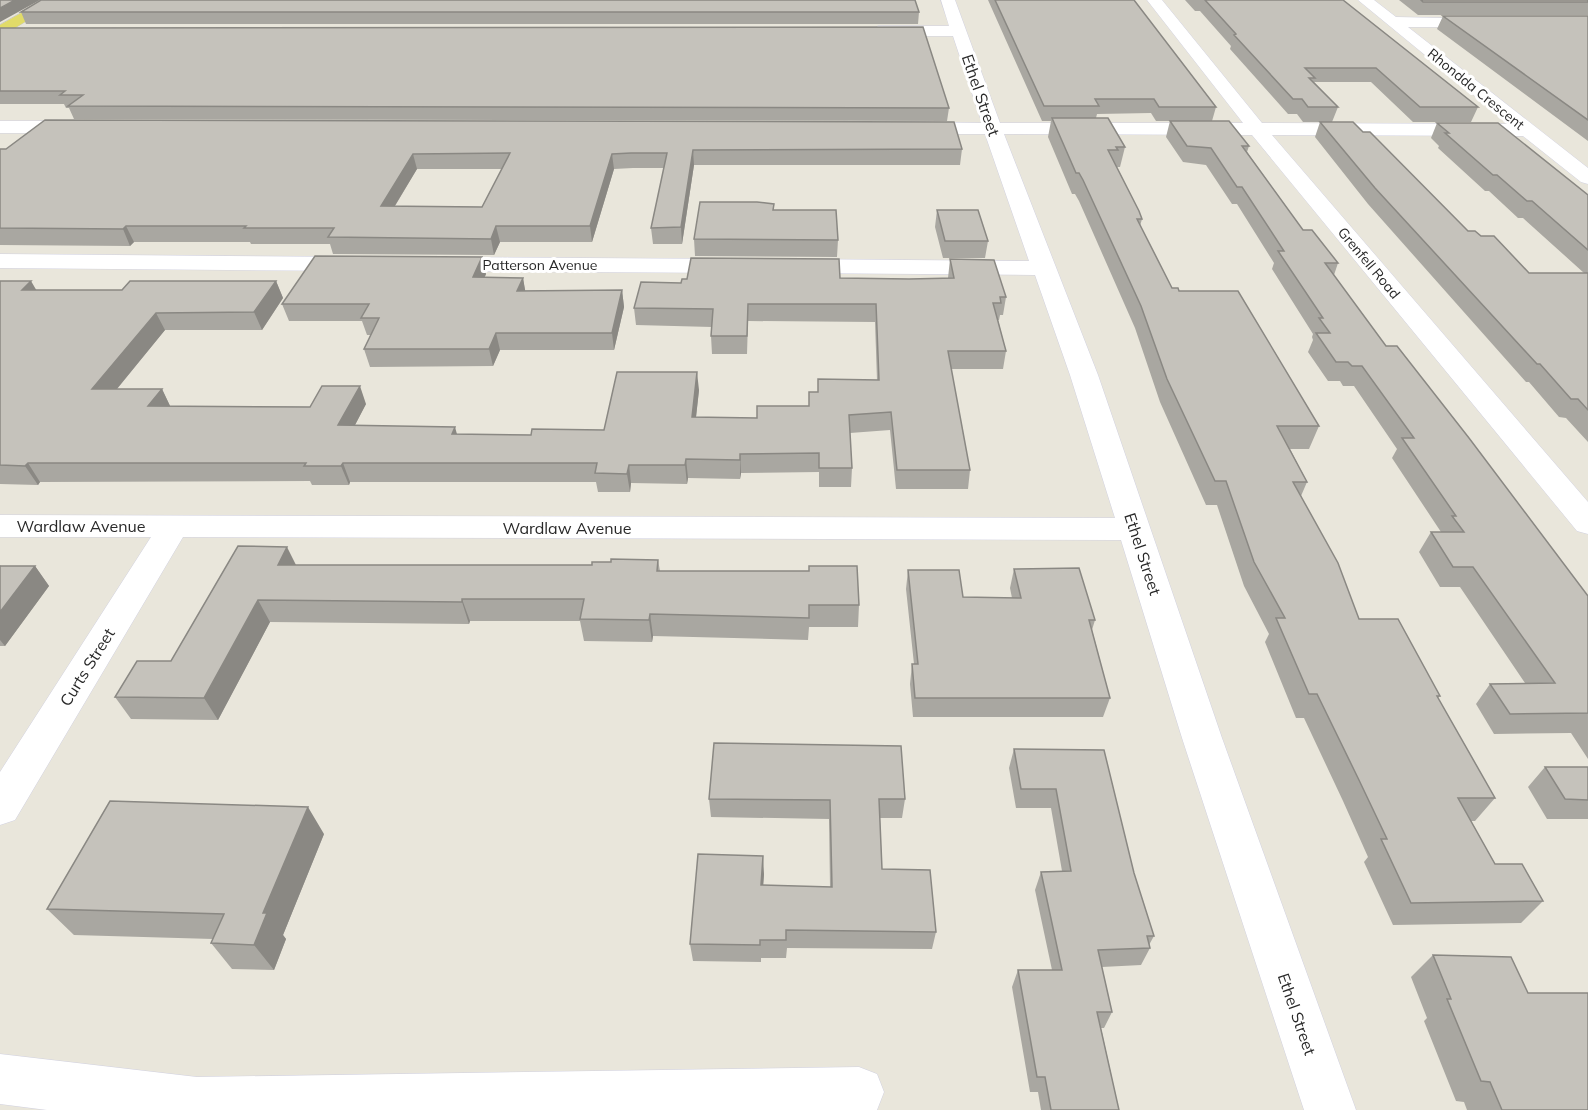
<svg xmlns="http://www.w3.org/2000/svg" width="1588" height="1110" font-family="Mulish,sans-serif">
<style>
.lines{fill:none;stroke-linecap:round;stroke-linejoin:round}
.minor-casing{stroke:#d1d1e0;stroke-width:1}
.major-casing{stroke:#c7c7c7;stroke-width:1}
.minor{fill:#fff;fill-rule:evenodd}
.major{fill:#e1db69;fill-rule:evenodd}
.wall{fill:#a9a7a1;fill-rule:evenodd}
.shaded-wall{fill:#8a8883}
.building{fill:#c5c2bb;stroke:#8a8883;stroke-width:1.5;fill-rule:evenodd}
.labels{text-anchor:middle;stroke-width:6;stroke-linejoin:round;paint-order:stroke}
.far-street-label{font-size:14px;fill:#282828;stroke:#fff}
.street-label{font-size:16px;fill:#282828;stroke:#fff}
</style>
<rect width="100%" height="100%" fill="#e9e6db"/>
<g class="lines">
<defs>
<path id="minor" d="M941 0H955L1000 123H1243L1147 0H1162L1262 123 1509 124 1358 0H1374L1396 17 1489 19 1492 22 1484 27H1408L1588 168V184L1581 182 1523 136 1272 135 1588 502V534L1577 531 1252 135 1004 134 1098 375 1222 738 1356 1110H1304L1182 738 1121 540 183 537 15 820 0 825V772L151 537H0V515L1115 518 1070 375 1035 275 794 273 786 271 782 266 786 261 794 259 1029 261 985 134H911L904 132 902 128 904 124 911 122 982 123 953 36H878L870 31 878 26H949Z
M0 121H79L86 123 88 127 86 131 79 133H0Z
M0 254 355 257 363 259 367 264 363 269 355 271 0 268Z
M440 257 733 259 741 261 745 266 741 271 733 273 440 271 432 269 428 264 432 259Z
M0 1054 197 1077 859 1067 877 1074 884 1092 877 1110H47L0 1104Z"/>
<path id="major" d="M44 0H61L0 37V25Z"/>
</defs>
<use href="#minor" class="minor-casing"/>
<use href="#major" class="major-casing"/>
<use href="#minor" class="minor"/>
<use href="#major" class="major"/>
</g>
<path class="wall" d="M988 0H1134L1216 107 1212 121 1249 146 1247 152 1303 230 1338 263 1334 275 1386 346 1588 596V759L1571 733 1494 734 1476 704 1490 684 1525 683 1460 587H1440L1419 552 1431 532H1441L1392 458 1397 449 1354 386H1343L1340 381H1328L1308 352 1313 340 1312 337 1313 334 1272 269 1274 263 1237 204H1232L1206 165 1183 162 1166 137 1170 121H1156L1151 113 1097 114 1096 118 1125 147 1120 167H1117L1142 219 1140 226 1172 288 1179 291 1319 426 1309 449H1290L1307 482 1301 496 1359 619 1440 696 1438 698 1495 798 1475 821H1471L1495 864 1543 901 1521 923 1393 925 1364 862 1368 857 1343 801 1304 718H1296L1265 642 1269 634 1244 586 1217 505H1206L1160 402 1135 328 1079 201 1075 194H1072L1048 137 1051 121H1042Z
M1185 0H1343L1478 107 1471 122H1413L1371 82H1314L1338 107 1332 122H1303L1297 114H1288L1230 49 1231 46 1200 11H1195Z
M1399 0H1588V15H1418Z
M21 12H919L918 24H26Z
M1443 16H1588V141L1437 29Z
M0 28 949 108 947 121 74 119 69 108H66L64 104H0Z
M1320 122 1363 132 1468 231 1481 236 1529 273H1584L1523 218H1518L1489 191H1485L1438 148 1439 146 1431 138 1437 123 1588 195V442L1566 418 1559 417 1529 382H1526L1368 204 1315 137Z
M0 149H962L960 165H694L682 244H653L651 228 664 168H633L614 169 592 242H500L494 255 333 254 330 244H251L250 242H134L130 246 0 245ZM417 169H502L482 207 395 206Z
M773 210 838 240 837 257 695 256 694 239Z
M937 210 988 241 985 258H943L935 227Z
M950 259 1006 297 1003 315H1000L999 320H998L1006 351 1003 369H951L970 470 968 489H896L890 430 850 433 852 468 851 487H819V472L741 473 740 479 688 478 687 484 631 483 630 492H598L596 482H350L349 485H312L310 481 40 482 38 485 0 484V281L36 290H122L276 281 283 298 262 330H165L117 389H162L170 406 310 407 366 404 355 425 457 434 531 435 604 430 699 390 696 417 757 418 809 406 818 392 877 380 875 322 748 321 747 354H712L711 336 712 327 636 325 634 308 681 283 840 278 909 279 948 278Z
M486 274 484 278H523L525 291 622 290 624 307 614 350H500L493 366 370 367 364 349 371 335H367L362 321H289L282 304Z
M658 560 660 571 859 605 858 627H809L808 640 653 636 652 642 584 641 580 621H470L469 624 270 622 218 720 131 719 115 697 171 661 296 565H592L611 562Z
M0 565 1 566H35L49 586 5 646H0Z
M1014 569 1095 620 1092 630 1110 698 1103 717H913L910 684 912 664H914L906 589 908 570 963 597 1012 598 1010 588Z
M1014 749 1104 750 1134 873 1154 936 1149 945 1150 948 1141 965 1102 967 1112 1012 1104 1028H1101L1119 1110H1041L1038 1092H1030L1012 987 1018 970H1052L1035 890 1041 872 1062 871 1051 808H1016L1009 768Z
M1545 767H1588V819H1547L1528 787Z
M709 799H905L902 818H880L882 869 936 932 932 949 787 948 786 958H761V962L693 961 690 944 764 874 763 885 830 887 829 819 711 817Z
M324 834 283 935 286 939 274 970 232 969 211 943 213 939 74 935 47 909Z
M1433 955 1528 993 1588 1110H1467L1464 1102 1456 1101 1424 1021 1427 1018 1411 977Z"/>
<path class="shaded-wall" d="M15 0H40L0 22V8Z
M693 150 694 165 682 244 681 227Z
M413 154 417 169 385 222 381 206Z
M612 154 614 169 592 242 590 226Z
M126 226 134 242 130 246 123 229Z
M496 226 500 242 494 255 491 239Z
M482 257 486 274 477 294 473 277Z
M523 278 526 295 517 291Z
M31 281 41 298 22 290Z
M276 281 283 298 262 330 254 312Z
M622 290 624 307 614 350 612 333Z
M156 313 165 330 102 407 92 389Z
M496 333 500 350 493 366 489 349Z
M697 372 699 390 694 435 692 417Z
M360 386 366 404 345 444 338 425Z
M162 389 171 408 148 406Z
M455 427 460 445 452 434Z
M740 454 741 473 740 479Z
M686 459 688 478 687 484 685 465Z
M28 463 40 482 38 485 25 466Z
M343 463 350 482 349 485 341 466Z
M629 465 631 483 630 492 627 474Z
M287 547 298 569 278 565Z
M35 566 49 586 5 646 0 640V612Z
M462 599 470 621 469 624 462 602Z
M258 600 270 622 218 720 204 698Z
M650 614 653 636 652 642 649 620Z
M308 807 324 834 283 935 286 939 274 970 254 945 263 913Z
M763 856 764 874 762 903 761 885Z"/>
<path class="building" d="M0 0H15L0 8Z
M41 0H915L919 12H21Z
M995 0H1134L1216 107H1159L1154 99H1095L1099 106H1044Z
M1205 0H1343L1478 107H1420L1376 68H1305L1315 78H1309L1338 107H1308L1302 99H1293L1234 35 1236 34Z
M1421 0H1588V2H1423Z
M1443 16H1588V120Z
M923 27 949 108 68 106 83 95H60L65 91H0V28Z
M1052 118H1108L1125 147H1116L1118 150H1108L1139 211 1142 219H1137L1172 288H1178L1179 291H1238L1319 426H1277L1307 482H1293L1338 563 1359 619H1398L1440 696H1437L1495 798H1458L1495 864H1522L1543 901 1411 903 1381 839H1387L1358 778 1317 694H1309L1276 618H1285L1254 562 1226 481H1215L1167 379 1141 306 1083 180 1079 173H1076Z
M45 120 954 122 962 149 693 150 681 227 651 228 667 153H631L612 154 590 226H496L491 239 328 237 334 228H244L246 226H126L123 229 0 228V149H6ZM510 153 482 207 381 206 413 154Z
M1170 121H1229L1249 146H1242L1303 230H1312L1338 263H1325L1386 346H1397L1469 438 1588 596V713L1510 714 1490 684 1555 683 1473 567H1453L1431 532H1464L1452 516H1456L1402 438H1414L1362 366H1352L1348 362H1336L1316 333H1330L1319 318H1323L1278 251H1284L1242 187H1237L1211 148 1187 146Z
M1320 122H1353L1363 132H1370L1468 231H1475L1481 236H1494L1529 273H1588V410L1578 399H1571L1540 364H1537L1375 188Z
M1437 123H1498L1588 195V250L1532 201H1527L1497 175H1493L1445 133H1449Z
M700 202H757L774 204 773 210H836L838 240 694 239Z
M937 210H978L988 241H945Z
M315 256 482 257 473 277 523 278 517 291 622 290 612 333H496L489 349H364L379 318H361L369 304H282Z
M691 258 839 259 840 278 909 279 954 278 950 259 994 260 1006 297H1000L1001 303H993L1006 351H948L970 470H897L891 412 849 415 852 468H819V453L740 454V460L686 459 685 465H629L627 474 595 473 597 463H343L341 466H304L306 463H28L25 466 0 465V281H31L22 290H122L130 281H276L254 312 156 313 92 389H162L148 406 310 407 322 386H360L338 425 455 427 452 434 531 435 532 429 604 430 617 372H697L692 417 757 418V406H809V392H818V379L879 380 876 304H748L747 336H711L713 309 634 308 641 282 681 283 682 279H687Z
M238 546 287 547 278 565H592V562H611V559L658 560 657 571H809V566H857L859 605H809V618L650 614 649 620 580 619 584 599H462V602L258 600 204 698 115 697 137 661H171Z
M0 566H35L0 612Z
M1079 568 1095 620H1089L1110 698H915L912 664H918L908 570H959L963 597 1021 598 1014 569Z
M714 743 901 746 905 799H879L882 869 930 870 936 932 786 930V940H760V945L690 944 698 854 763 856 761 885 832 887 830 800 709 799Z
M1014 749 1104 750 1134 873 1154 936H1147L1150 948 1098 950 1112 1012H1097L1119 1110H1051L1045 1077H1037L1018 970H1062L1041 872 1071 871 1056 789H1021Z
M1545 767H1588V800L1565 799Z
M110 801 308 807 263 913H267L254 945 211 943 224 914 47 909Z
M1433 955 1511 957 1528 993H1588V1110H1502L1490 1082 1481 1081 1447 999H1451Z"/>
<g class="labels">
<g class="far-street-label">
<text transform="translate(1476 89) rotate(39)" y="5">Rhondda Crescent</text>
<text transform="translate(1369 263) rotate(50)" y="5">Grenfell Road</text>
<text x="540" y="270">Patterson Avenue</text>
</g>
<g class="street-label">
<text transform="translate(981 95) rotate(71)" y="6">Ethel Street</text>
<text x="81" y="532">Wardlaw Avenue</text>
<text x="567" y="534">Wardlaw Avenue</text>
<text transform="translate(1143 554) rotate(72)" y="6">Ethel Street</text>
<text transform="translate(87 667) rotate(-58)" y="6">Curts Street</text>
<text transform="translate(1297 1014) rotate(71)" y="6">Ethel Street</text>
</g>
</g>
</svg>
